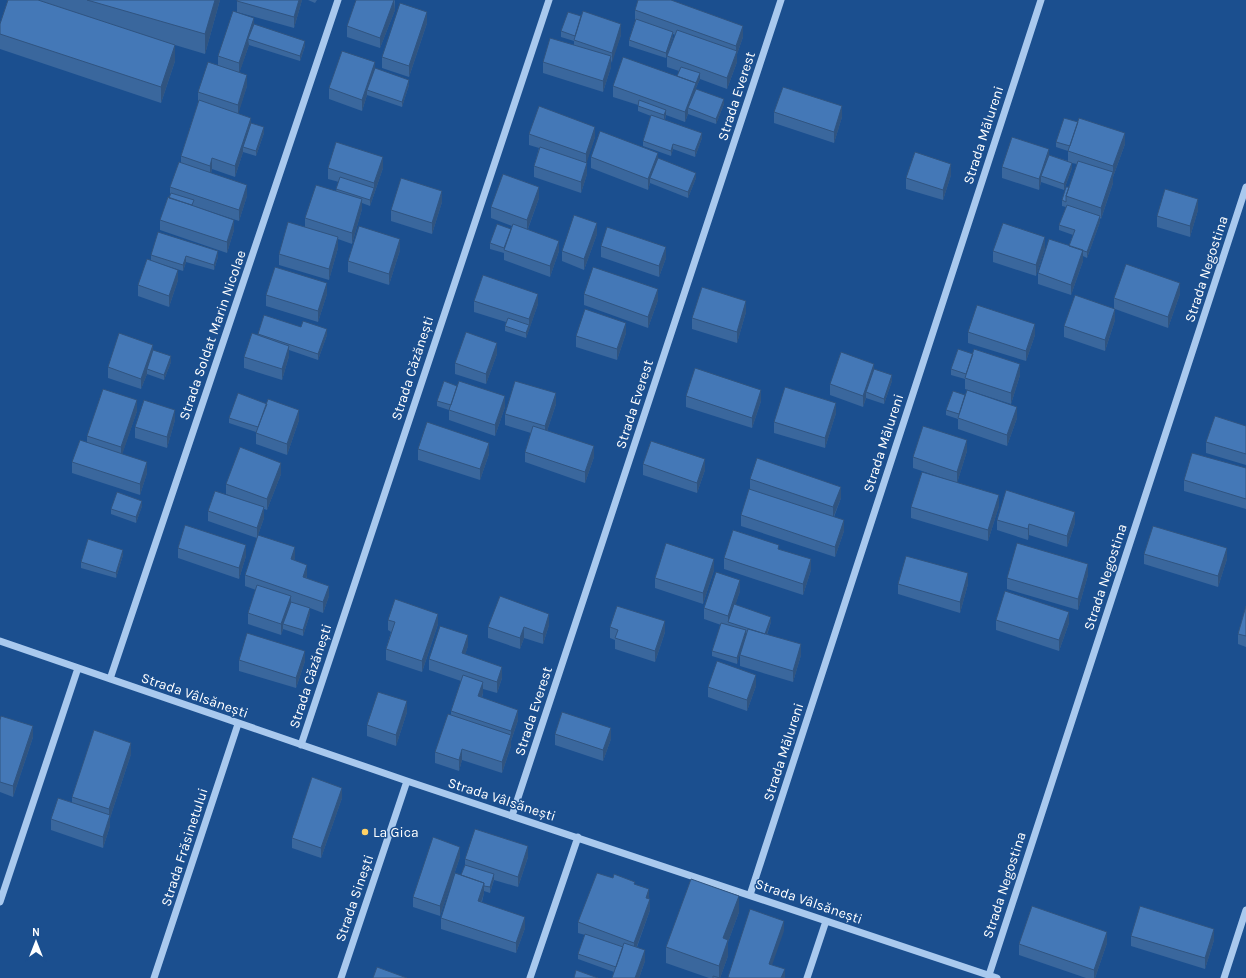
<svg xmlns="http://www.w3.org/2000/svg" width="1246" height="978" font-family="Karla,sans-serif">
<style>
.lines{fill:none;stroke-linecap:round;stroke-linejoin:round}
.minor{stroke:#a9c9ee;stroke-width:7}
.wall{fill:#3a679d}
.shaded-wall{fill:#305480}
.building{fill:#4478b7;stroke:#305480}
.poi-dot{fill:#ffd166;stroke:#1b4f8f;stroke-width:1.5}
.labels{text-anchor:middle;stroke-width:3;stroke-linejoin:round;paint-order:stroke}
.street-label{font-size:14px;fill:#fff;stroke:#1b4f8f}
.poi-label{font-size:14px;fill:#fff;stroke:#1b4f8f;text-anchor:start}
</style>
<rect width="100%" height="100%" fill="#1b4f8f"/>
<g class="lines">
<path class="minor" d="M0 641 407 781 997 978
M110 679 338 0
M301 745 549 0
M512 816 781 0
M750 895 1041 0
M0 902 78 668
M989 975 1246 187
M154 978 238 724
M341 978 407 781
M530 978 578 837
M807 978 826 921
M1224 978 1246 910"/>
</g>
<path class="wall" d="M8 0H220L205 54 175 45V61L161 103 0 49V24Z
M302 0 294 28 237 12V1Z
M308 0H317L315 3Z
M395 0V10L380 48 347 37V26Z
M635 10 743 37 737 54V62L727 89 700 79 696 88V89L724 104 716 124 688 114 685 122 666 115 665 120 702 138 695 157 673 149 671 156 643 146V141L651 116 638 111V105L613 97V86L677 77 679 71 667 67V56L675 35 673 34V37L666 58 629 46V40L635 21Z
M427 23 409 77 382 68V57Z
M254 24 305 46 300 61 249 45 239 73 247 86 238 113 264 133 256 156 243 152 235 177 212 169 211 173 247 196 239 221 194 206 234 230 227 253 160 230V220L170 195V187L181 163V156L198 103V92L218 66V56Z
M561 31 621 35 611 63V67L603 92 543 73V62L574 45V41L561 37Z
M375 68 409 85 402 107 367 95 362 111 329 99V88Z
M774 112 842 117 834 143 774 123Z
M529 134 595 137 586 163 587 174 581 193 534 177V166L539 148 529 145Z
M1056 142 1125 144 1113 177V183L1101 219 1100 218V222L1087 258 1083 256V261L1071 295 1038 284V273L1069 246 1073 235 1059 230V225L1066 207 1062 206V200L1069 187 1077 164 1072 163V168L1064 190 1041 182 1039 190 1002 178V167L1049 155 1068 161V151L1056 147Z
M591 157 658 158 696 178 688 198 650 183 648 190 591 168Z
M328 168H383L370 206 362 203V209L352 244 338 239V248L329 280 279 265V254L305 228V218L336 191 339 182 328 179Z
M951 175 943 200 906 189V178Z
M539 198 528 229 559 251 550 277 504 260V253L490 249V243L511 229 512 226 491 218V207Z
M442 202 432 234 391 221V210Z
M1198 210 1190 237 1157 227V216Z
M597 234 584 270 562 261V251Z
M601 246 666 258 659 277 601 257Z
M1045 248 1036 276 993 262V251Z
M400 250 389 285 348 272V261Z
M151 255 218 257 214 270 186 262 183 271 152 261 178 280 169 307 138 296V285L151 260Z
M327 294 318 322 266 306V295Z
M584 294 658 300 648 328 584 305Z
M1180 294 1168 328 1115 309V320L1105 351 1064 337V326L1114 309V298Z
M474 301 538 304 526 338 505 331V326L506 322 474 312Z
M746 312 737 343 692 329V318Z
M301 327 327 335 318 360 289 350V356L282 380 244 368V357L258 335V334Z
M968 332 1035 335 1026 361 968 343Z
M626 333 617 360 576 347V336Z
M153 345V350L171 362 164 380 147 374 141 389 108 378V367Z
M497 354 486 384 455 374V363Z
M973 354 1020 375 1011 404 965 389V379L951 375V369Z
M874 369 892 381 884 404 866 398 863 407 830 395V384Z
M686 396 761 401 752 428 686 407Z
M437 401 505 407 495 436 449 420V410L437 406Z
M556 404 547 431 594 457 585 483 525 462V452L531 433 505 425V414Z
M946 410 1017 418 1007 446 958 429V419L946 415Z
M137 411 122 454 147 473 140 495 72 473V462L87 443V436Z
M836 413 825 448 774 433V422Z
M229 418 299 420 287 455 256 444V432L229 423Z
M175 420 167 448 135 438V427Z
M1246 426V465L1206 453V442Z
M418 449 489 454 480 480 418 460Z
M967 451 957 483 999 506 988 541 911 518V507L955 482 913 468V457Z
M643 464 705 470 697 493 643 475Z
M1246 468V509L1184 491V480Z
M281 474 267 510 264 509V518L257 538 208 521V511L236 498 226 494V484Z
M750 479 841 498 834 517 844 531 835 557 741 526V515L750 489Z
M142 506 136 523 111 514V509Z
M997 520 1075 523 1067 547 1029 535 1028 540 997 530Z
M178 548 246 556 239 579 178 558Z
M779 549 811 570 803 595 724 569V558Z
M1144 554 1227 559 1218 587 1144 564Z
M123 555 116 578 81 568V562Z
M295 558 294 560 307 576V578L329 596 323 613 310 608V614L303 636 283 629 281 635 248 624V613L256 590 245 586V575Z
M714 570 703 604 655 588V578Z
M1088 575 1078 610 1007 589V578Z
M898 584H968L960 613 898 594Z
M740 591 735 605 771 622 767 635 801 655 793 682 740 666V655L746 633 737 664 712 656V651L721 625 704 619V608Z
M1246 606V647L1238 644V634Z
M388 620 438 624 422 672 386 660V649L391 632 388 630Z
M996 620 1069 623 1059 651 996 630Z
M549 625 543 644 524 638 520 649 488 638V627Z
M610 627 665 632 655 662 615 649V640L610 638Z
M468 646 465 654 502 678 497 693 483 689V693L482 698 518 720 511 741V746L502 773 462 760 459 771 435 763V752L451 715V711L461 681 429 670V659Z
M239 660 305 661 296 688 239 671Z
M756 686 747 711 708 697V687Z
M407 712 396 746 367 736V725Z
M0 720 33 737 13 797 0 792Z
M555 734 611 739 603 761 555 745Z
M131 754 110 818V826L103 848 51 830V819L72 803V797Z
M342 798 321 858 292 848V838Z
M460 857 440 916 413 907V897Z
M528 857 518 887 494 880 490 893 484 891V893L482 902 525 928 516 953 441 929V918L461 875 465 865V859Z
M613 878 635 884 649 899 650 910 637 947 645 961 639 978H612L614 972 578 959V954L585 935 578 933V922Z
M739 912 728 942V956L720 978H709L666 963V947Z
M1131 936 1214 940 1205 969 1131 946Z
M1107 943 1095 978H1086L1019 955V944Z"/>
<path class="shaded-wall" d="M215 0H220L205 54V34Z
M299 0H302L294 28V17Z
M394 0 395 10 380 48V38Z
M427 12V23L409 77V66Z
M254 18V29L248 39 249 45 239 74V63Z
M621 24V35L612 63V53Z
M743 26V37L737 54V62L727 89V78L736 54V46Z
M673 32V37L666 58V53Z
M305 41V46L300 61V56Z
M175 45V61L161 103V87Z
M611 56V67L603 92V81Z
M375 62V73L367 90V95L362 111V100Z
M700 73V79L696 88V83Z
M247 75V86L238 115V105Z
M409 80V85L402 107V102Z
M696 83V94L688 108V114L685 122V112Z
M724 99V104L716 124V119Z
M842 106V117L834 143V132Z
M666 110V115L664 121V115Z
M251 118V128L243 147V152L235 177V166Z
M264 127V133L256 156V151Z
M595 127V137L586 165V154Z
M702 133V138L695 157V151Z
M1125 133V144L1113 177V166Z
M673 144V149L671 156V151Z
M1049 149V160L1041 176V182L1039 190V179Z
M658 153V164L650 178V183L648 190V179Z
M383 157V168L370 206V200L374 188V183Z
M212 158V169L210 177V166Z
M587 163V174L581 193V182Z
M1072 163V168L1064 190V184Z
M951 164V175L943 200V190Z
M1113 172V183L1101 219V208Z
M696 173V178L688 198V192Z
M247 185V196L239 221V210Z
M539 187V198L527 231V220Z
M442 191V202L432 234V223Z
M362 199V209L352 244V233Z
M1198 199V210L1190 237V226Z
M1100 216V222L1087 258V252Z
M234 220V230L227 253V242Z
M597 223V234L584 270V259Z
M338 237V248L329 280V269Z
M1045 237V248L1036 276V265Z
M400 239V250L389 285V274Z
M559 241V251L550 277V266Z
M666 247V258L659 277V266Z
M1083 250V261L1071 295V285Z
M218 251V257L214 270V265Z
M186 256V262L183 271V265Z
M178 270V280L169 307V296Z
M327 283V294L318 322V311Z
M1180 283V294L1168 328V317Z
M658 289V300L648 328V317Z
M538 294V304L529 330V319Z
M746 301V312L737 343V332Z
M1115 309V320L1105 351V340Z
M626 323V333L617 360V349Z
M1035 324V335L1026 361V351Z
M529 325V330L526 338V333Z
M327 329V335L318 360V354Z
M497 343V354L486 384V374Z
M153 345V356L147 369V374L141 389V379Z
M289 346V356L282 380V369Z
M171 356V362L164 380V375Z
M874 364V375L866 392V398L863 407V396Z
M1020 364V375L1011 404V393Z
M892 375V381L884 404V399Z
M761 390V401L752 428V418Z
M556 393V404L545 437V426Z
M505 396V407L495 436V425Z
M137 400V411L121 458V447Z
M836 403V413L825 448V438Z
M1017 407V418L1007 446V435Z
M175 410V420L167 448V437Z
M299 410V420L287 455V444Z
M967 440V451L957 483V472Z
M489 443V454L480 480V469Z
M594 446V457L585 483V472Z
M705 459V470L697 493V483Z
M147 462V473L140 495V484Z
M281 463V474L267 510V499Z
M841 487V498L833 518V507Z
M999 495V506L988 541V530Z
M142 501V506L136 523V517Z
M264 507V518L257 538V528Z
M1075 512V523L1067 547V536Z
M844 520V531L835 557V547Z
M1029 524V535L1028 540V529Z
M246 545V556L239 579V568Z
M295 547V558L291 570V559Z
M1227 548V559L1218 587V576Z
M123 550V555L116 578V573Z
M714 559V570L703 604V593Z
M811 559V570L803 595V584Z
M1088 564V575L1078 610V599Z
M307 565V576L303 588V577Z
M968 573V584L960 613V602Z
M740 580V591L730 622H728V616Z
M329 586V596L323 613V602Z
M291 596V607L283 624V629L281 635V624Z
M310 608V614L303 636V630Z
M1069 612V623L1059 651V640Z
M438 614V624L422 672V661Z
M549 614V625L543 644V634Z
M771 617V622L765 639V634Z
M665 621V632L655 662V651Z
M524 627V638L520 649V638Z
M746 630V636L737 664V658Z
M468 635V646L462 664V653Z
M801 644V655L793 682V671Z
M305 651V661L296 688V678Z
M502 667V678L497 693V682Z
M756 675V686L747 711V700Z
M483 682V693L478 707V696Z
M407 701V712L396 746V735Z
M518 710V720L511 741V731Z
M33 726V737L13 797V786Z
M611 728V739L603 761V750Z
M511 735V746L502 773V762Z
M131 743V754L110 818V826L103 848V837L109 817V809Z
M462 749V760L459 771V760Z
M342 788V798L321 858V848Z
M528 846V857L518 887V877Z
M460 847V857L440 916V906Z
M494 874V879L490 893V887Z
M484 883V893L478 912V901Z
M649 889V900L646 898Z
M739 896V912L728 942V956L720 978H719V966L723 938Z
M650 899V910L634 954V943Z
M525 917V928L516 953V943Z
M784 921V931L769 974V964Z
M1214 929V940L1205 969V958Z
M1107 932V943L1095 978H1094V970Z
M645 950V961L639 978H635Z
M785 969V978H781Z"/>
<path class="building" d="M8 0H38L175 45 161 87 0 34V24Z
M87 0H215L205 34Z
M237 0H299L294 17 237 1Z
M356 0H394L380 38 347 26Z
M638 0H671L743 26 736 46 635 10Z
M400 3 427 12 409 66 382 57Z
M233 11 254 18 239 63 218 56Z
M583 11 621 24 612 53 574 40Z
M568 12 581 16 575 36 561 31Z
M636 19 673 32 666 53 629 40Z
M254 24 305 41 300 56 248 39Z
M677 30 737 51 727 78 667 56Z
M550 38 611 56 603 81 543 62Z
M342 51 375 62 362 100 329 88Z
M623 57 696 83 685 112 613 86Z
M208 62 247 75 238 105 198 92Z
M681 67 700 73 696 83 677 76Z
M375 68 409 80 402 102 367 90Z
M783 87 842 106 834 132 774 112Z
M696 89 724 99 716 119 688 108Z
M199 100 251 118 235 166 212 158 210 166 181 156Z
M639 100 666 110 664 115 638 106Z
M539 106 595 127 586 154 529 134Z
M651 115 702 133 695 151 673 144 671 151 643 141Z
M1064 118 1078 122 1070 146 1056 142Z
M1079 118 1125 133 1113 166 1068 151Z
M251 123 264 127 256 151 243 147Z
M600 131 658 153 648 179 591 157Z
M1012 137 1049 149 1039 179 1002 167Z
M336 142 383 157 374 183 328 168Z
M540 147 587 163 581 182 534 166Z
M915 152 951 164 943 190 906 178Z
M1049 155 1072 163 1064 184 1041 176Z
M658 158 696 173 688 192 650 178Z
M1078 161 1113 172 1101 208 1066 196Z
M179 162 247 185 239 210 170 187Z
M503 174 539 187 527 220 491 207Z
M340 177 374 188 370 200 336 189Z
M401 178 442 191 432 223 391 210Z
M316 185 362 199 352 233 305 218Z
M1066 187H1069L1066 196V202L1062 200Z
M1165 189 1198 199 1190 226 1157 216Z
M171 193 194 200 192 205 169 198Z
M168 197 234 220 227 242 160 220Z
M1067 205 1100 216 1087 252 1069 246 1075 230 1059 225Z
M574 215 597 223 584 259 562 251Z
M288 222 338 237 329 269 279 254Z
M1003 223 1045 237 1036 265 993 251Z
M497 224 511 229 504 248 490 243Z
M513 224 559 241 550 266 504 250Z
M359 226 400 239 389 274 348 261Z
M607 227 666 247 659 266 601 246Z
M158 232 218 251 214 265 186 256 183 265 151 255Z
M1049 239 1083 250 1071 285 1038 273Z
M147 259 178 270 169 296 138 285Z
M1126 264 1180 283 1168 317 1114 298Z
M275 267 327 283 318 311 266 295Z
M593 267 658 289 648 317 584 294Z
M483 275 538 294 529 319 474 301Z
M702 287 746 301 737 332 692 318Z
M1075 295 1115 309 1105 340 1064 326Z
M977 305 1035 324 1026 351 968 332Z
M585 309 626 323 617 349 576 336Z
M264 315 301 327 303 321 327 329 318 354 258 334Z
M508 318 529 325 526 333 505 326Z
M466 332 497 343 486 374 455 363Z
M119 333 153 345 141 379 108 367Z
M252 333 289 346 282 369 244 357Z
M958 349 973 354 966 374 951 369Z
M974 349 1020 364 1011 393 965 378Z
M153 350 171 356 164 375 147 369Z
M841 352 874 364 863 396 830 384Z
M695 368 761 390 752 418 686 396Z
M874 369 892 375 884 399 866 392Z
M444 381 457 386 451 405 437 401Z
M459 381 505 396 495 425 449 410Z
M515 381 556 393 545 426 505 414Z
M785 387 836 403 825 438 774 422Z
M103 389 137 400 121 447 87 436Z
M967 390 1017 407 1007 435 958 418Z
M953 391 965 395 959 414 946 410Z
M238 393 267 404 258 427 229 418Z
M268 399 299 410 287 444 256 433Z
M144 400 175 410 167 437 135 427Z
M1215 416 1246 426V454L1206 442Z
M427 422 489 443 480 469 418 449Z
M533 426 594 446 585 472 525 452Z
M923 426 967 440 957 472 913 457Z
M80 440 147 462 140 484 72 462Z
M651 441 705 459 697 483 643 464Z
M240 447 281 463 267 499 226 484Z
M1192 453 1246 468V499L1184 480Z
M757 458 841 487 833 507 750 479Z
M922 472 999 495 988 530 911 507Z
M749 489 844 520 835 547 741 515Z
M1006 490 1075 512 1067 536 1029 524 1028 529 997 520Z
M215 491 264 507 257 528 208 511Z
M117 492 142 501 136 517 111 509Z
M185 525 246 545 239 568 178 548Z
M1153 526 1227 548 1218 576 1144 554Z
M733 530 779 545 778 549 811 559 803 584 724 558Z
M258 535 295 547 291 559 307 565 303 577 329 586 323 602 245 575Z
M88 539 123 550 116 573 81 562Z
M666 543 714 559 703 593 655 578Z
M1017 543 1088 564 1078 599 1007 578Z
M906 556 968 573 960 602 898 584Z
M716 572 740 580 728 616 704 608Z
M257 585 291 596 281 624 248 613Z
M1005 591 1069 612 1059 640 996 620Z
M500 596 549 614 543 634 524 627 520 638 488 627Z
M395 599 438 614 422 661 386 649 395 622 388 620Z
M291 602 310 608 303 630 283 624Z
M734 604 771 617 765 634 728 622Z
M617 606 665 621 655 651 615 638 618 630 610 627Z
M1246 606V636L1238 634Z
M721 623 746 630 737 658 712 651Z
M440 626 468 635 462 653 502 667 497 682 429 659Z
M748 629 801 644 793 671 740 655Z
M247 633 305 651 296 678 239 660Z
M717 661 756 675 747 700 708 687Z
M463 675 483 682 478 696 518 710 511 731 451 711Z
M378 692 407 701 396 735 367 725Z
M562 712 611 728 603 750 555 734Z
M448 714 511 735 502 762 462 749 459 760 435 752Z
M1 716 33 726 13 786 0 782V720Z
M94 730 131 743 109 809 72 797Z
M312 777 342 788 321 848 292 838Z
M58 798 110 815 103 837 51 819Z
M475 829 528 846 518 877 465 859Z
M433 837 460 847 440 906 413 897Z
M465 865 494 874 490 887 484 886V883L461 875Z
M455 873 484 883 478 901 525 917 516 943 441 918Z
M597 873 613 878 614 874 635 882 634 884 649 889 646 898 650 899 634 943 578 922Z
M691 879 739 896 723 938 728 940 719 966 666 947Z
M1032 906 1107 932 1094 970 1019 944Z
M1140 906 1214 929 1205 958 1131 936Z
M750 909 784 921 769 964 785 969 781 978H730L728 977Z
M585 934 623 947 616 967 578 954Z
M624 943 645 950 635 978H612Z
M377 967 407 978H373Z
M576 970 598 978H574Z
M713 976 720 978H713Z"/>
<circle class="poi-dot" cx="365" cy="832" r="4"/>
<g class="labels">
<g class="street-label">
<text transform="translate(736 96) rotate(-72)" y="5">Strada Everest</text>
<text transform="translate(983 135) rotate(-72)" y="5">Strada Mălureni</text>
<text transform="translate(1206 269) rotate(-72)" y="5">Strada Negostina</text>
<text transform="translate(212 335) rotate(-71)" y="5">Strada Soldat Marin Nicolae</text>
<text transform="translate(412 368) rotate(-72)" y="5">Strada Căzănești</text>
<text transform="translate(634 404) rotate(-72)" y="5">Strada Everest</text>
<text transform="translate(883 443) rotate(-72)" y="5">Strada Mălureni</text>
<text transform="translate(1105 577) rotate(-72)" y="5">Strada Negostina</text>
<text transform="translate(310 676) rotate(-72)" y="5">Strada Căzănești</text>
<text transform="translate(195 695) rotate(19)" y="5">Strada Vâlsănești</text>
<text transform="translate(533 711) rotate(-72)" y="5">Strada Everest</text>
<text transform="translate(783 752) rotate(-72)" y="5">Strada Mălureni</text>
<text transform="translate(502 799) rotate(18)" y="5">Strada Vâlsănești</text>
<text transform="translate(184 847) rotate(-72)" y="5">Strada Frăsinetului</text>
<text transform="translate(1004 885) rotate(-72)" y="5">Strada Negostina</text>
<text transform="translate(354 898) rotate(-71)" y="5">Strada Sinești</text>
<text transform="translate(809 901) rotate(19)" y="5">Strada Vâlsănești</text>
</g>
<g class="poi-label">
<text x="373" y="837">La Gica</text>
</g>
</g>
<g transform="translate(36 942)" stroke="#1b4f8f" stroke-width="3" paint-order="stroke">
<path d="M0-3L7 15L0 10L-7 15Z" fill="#ffffff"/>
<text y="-6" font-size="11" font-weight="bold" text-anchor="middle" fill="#ffffff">N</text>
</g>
</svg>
